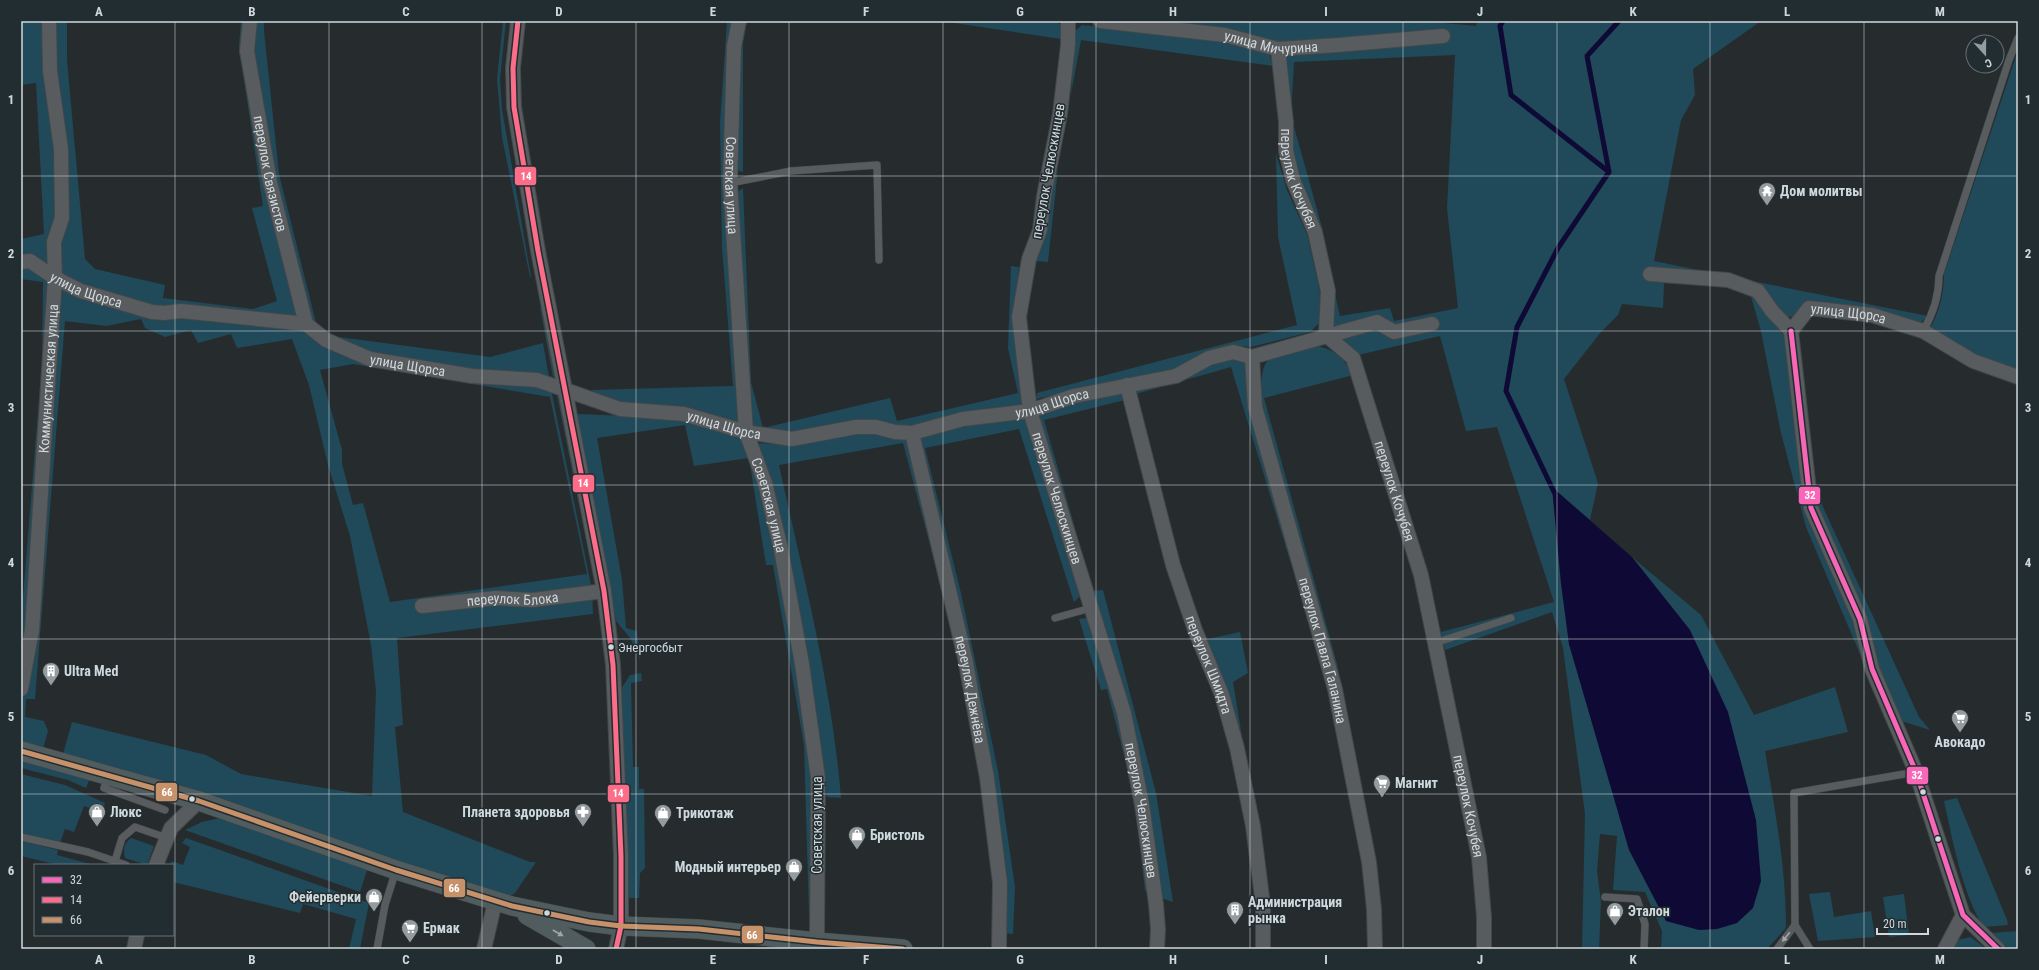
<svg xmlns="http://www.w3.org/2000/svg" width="2039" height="970" font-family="'Roboto Condensed',sans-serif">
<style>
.green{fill:#20495a;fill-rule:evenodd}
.water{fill:#0f0a35}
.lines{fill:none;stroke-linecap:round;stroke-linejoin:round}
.stream{stroke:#0f0a35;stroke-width:5}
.lane-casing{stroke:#424749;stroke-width:8}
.street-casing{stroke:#424749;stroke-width:16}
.secondary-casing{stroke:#424749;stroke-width:20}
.lane{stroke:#585c5f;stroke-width:7}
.street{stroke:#585c5f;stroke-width:14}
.secondary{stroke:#515c5e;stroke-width:19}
.bus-1-casing{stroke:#222d32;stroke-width:8}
.bus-2-casing{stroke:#222d32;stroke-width:8}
.bus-3-casing{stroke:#222d32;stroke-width:8}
.bus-1{stroke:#fa66b7;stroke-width:5}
.bus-2{stroke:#fb6d88;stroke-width:5}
.bus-3{stroke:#c7916a;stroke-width:5}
.oneway{fill:#9ea6a9}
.oneway2{fill:#a1a6a9}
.grid{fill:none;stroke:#d1d8db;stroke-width:1;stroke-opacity:0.55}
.bus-dot{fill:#d1d8db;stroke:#222d32;stroke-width:1.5}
.labels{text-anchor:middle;stroke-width:3;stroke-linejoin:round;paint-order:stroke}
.bus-label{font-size:13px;fill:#d1d8db;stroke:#222d32;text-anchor:start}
.street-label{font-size:14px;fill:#d1d8db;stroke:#222d32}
.poi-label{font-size:14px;font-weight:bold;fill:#d1d8db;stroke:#222d32;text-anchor:start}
.line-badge{stroke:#222d32;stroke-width:1.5}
.badge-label{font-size:11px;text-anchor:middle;font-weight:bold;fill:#fff}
.neatline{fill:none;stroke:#d1d8db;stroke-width:1.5}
.grid-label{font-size:13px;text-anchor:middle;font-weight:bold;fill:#d1d8db}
</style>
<rect width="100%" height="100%" fill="#262c2e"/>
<path class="green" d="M21 21H44L57 148V216L50 269 21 257V239L44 234 36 83 21 85Z
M53 21H67V60L85 259 95 269 165 285 163 298 253 309 277 301 252 208 263 206 239 46 241 21H248L301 320C219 314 132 314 58 275Z
M254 21H264V31L279 174 316 323 331 336 490 357 543 343 549 377 538 375 472 373 435 368 371 356 328 338 307 322 273 180 251 52Z
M503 21H506L500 79 502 109 531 277H530L502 137 500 114 497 79Z
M727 21H735L739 425 618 404 599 397 591 390 733 386 722 247 720 123Z
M744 21H747L743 43V172L737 170 740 46Z
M941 21H1057L1062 28 1061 39Z
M1158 21H1423L1476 26 1477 21H1761L1693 69 1695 95 1681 120 1654 261 1723 275 1730 286 1664 283 1663 308 1622 304 1618 315 1601 332 1564 379 1598 483 1590 520 1552 488 1569 644 1605 767 1690 630 1632 557 1701 615 1754 715 1835 687 1848 732 1765 751C1775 811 1786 867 1786 928L1767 949H1661L1662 931 1645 892 1613 890 1617 836 1600 834 1597 871 1601 902 1599 949H1582L1585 814 1563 648 1552 612 1445 650 1441 632 1554 602 1497 427 1466 431 1440 336 1358 355 1337 338 1376 329 1391 338 1437 328 1394 326 1379 318 1332 326 1335 294 1340 316 1390 308 1394 321 1458 308 1447 208 1455 55 1294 62 1291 116 1323 231 1298 179 1291 148 1286 56 1446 42 1277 41 1224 28Z
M1082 25 1223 40 1269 54 1274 66 1081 40 1071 94 1075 31Z
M2018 50V373L1975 357 1929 330C1939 313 1944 294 1944 274Z
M1276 154 1287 190 1307 234 1320 292 1319 323 1310 332 1251 347 1231 345 1202 356 1174 371 1130 378 1036 399 1037 393 1297 325 1278 237Z
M1058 169 1048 262 1035 261 1048 198Z
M743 188 751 382 763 428 890 398 897 421 1018 393 1008 348 1011 266 1019 267 1015 314 1024 407 920 427 791 433 749 426 737 192Z
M31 265 52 281 27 626 21 658V622L42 362 43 282 21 279V266Z
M1747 280 1928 316 1919 324 1873 310 1787 317Z
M62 291H67L181 315 305 328 324 343 551 389 592 590 593 614 397 638 403 725 395 727 403 812 530 862H536L515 893 510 896 494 893 63 754 72 722 206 755 241 774 372 796 376 691 371 645 350 536 328 465 309 385 292 339 237 348 231 334 198 343 191 330 165 337 145 328 141 319 106 326 65 321 35 699H26L25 717 44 721 48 731 43 749 21 743V700L23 696 35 631 58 295ZM353 364 550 397 587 574 390 602 363 503 353 505 342 464V450L320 370Z
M1750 293 1784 336 1806 511 1854 621 1868 673 1806 527 1781 433 1761 331Z
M540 307 544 309 555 375 553 377Z
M1313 345C1334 349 1343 356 1353 375L1264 398 1337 664 1345 704 1261 406C1261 352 1263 358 1313 345Z
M1233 356 1248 361 1317 649 1231 367 1136 394 1131 388Z
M556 390 559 392 598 588 596 589Z
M1123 391 1125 400 1044 420 1093 591 1103 590 1156 793 1173 902 1161 898 1148 800 1037 413 1077 399Z
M577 414 683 418 741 436 760 483 776 549 814 776 813 916 809 915 804 745 773 565H766L749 458 694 466 685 425 597 438 622 580 626 628 637 631 640 660 631 639 616 621Z
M1026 417 1080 596 1074 602 1019 429 925 448 961 593 998 771 1015 887 1013 934 1003 933 1005 880 916 438 966 423Z
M856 433H876L907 437 958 651 903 443 779 465C803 575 832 686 841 798L827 797 789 552 771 481 756 443 792 445Z
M1809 445 1818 496 1919 717 1930 730 1901 721 1876 669 1817 508Z
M1087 618 1118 715 1137 802 1149 892 1145 891 1137 823 1126 763 1107 689 1101 690 1079 619Z
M1240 632 1248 673 1233 682 1246 761 1203 640Z
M641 673 642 681 631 683 633 767H639V789H644L645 868 640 873 639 898H628V853L621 689 630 675Z
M21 758 91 776 86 788 68 780 21 768Z
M21 774 65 785 105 803 102 812 84 806 74 832 65 829 60 843 21 833Z
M1957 798 2007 920 2008 925 1984 927C1963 897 1952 838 1944 801Z
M220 818 367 870 360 892 185 830 202 822Z
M131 838 154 846 147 865 125 858C123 848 124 844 131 838Z
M186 838 369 903 360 949H349L356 919 303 904 300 913 173 882V865H170L172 861 183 865 190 847 182 843Z
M21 841 58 850 57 855 94 865H59L21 856Z
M1830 892 1834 917 1871 911 1875 937 1818 941 1809 894Z
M1904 894 1909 935 1889 937 1883 897Z
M2018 931V949H2009L1990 933Z
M1971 937 1986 949H1954L1957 940Z"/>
<path class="water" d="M1552 487 1632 557 1690 630 1728 712 1756 820 1761 881 1753 908 1737 923 1717 929 1699 930 1666 921 1629 850 1569 644 1561 584Z"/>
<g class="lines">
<path class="stream" d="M1503 21 1500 26 1511 95 1609 172 1558 248 1517 327 1506 391 1554 492
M1609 172 1587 56 1619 21"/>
<defs>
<path id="lane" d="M730 183 791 171 877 165 879 260
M1923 331C1933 314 1939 296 1939 276L2009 60 2018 38
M1055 618 1091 608
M1435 643 1511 618
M108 777 104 788 165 810
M21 837 88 852 126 865
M115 861 122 838 135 827 167 838
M1605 897 1637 899 1645 924 1644 949
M377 949 385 905 396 870
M1777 949 1795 925
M1810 949 1795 925 1794 793 1916 772"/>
<g id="street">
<path id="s1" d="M250 21 247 51 270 182 306 324"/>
<path d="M518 21 513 68 514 107 538 251 604 591 613 665 621 856V926L616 949"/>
<path id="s2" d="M739 21 734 46 730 183 746 432 765 483 781 549 802 664 818 778 817 942"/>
<path id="s3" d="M1068 21V45L1060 114 1044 196 1040 230 1029 259 1019 317 1030 411 1124 713 1142 804 1156 904 1158 929 1157 949"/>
<path id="s4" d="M1100 21 1225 35 1278 49 1338 45 1443 36"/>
<path id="s5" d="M1278 49 1286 122V151L1293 180 1315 232 1328 291 1326 335 1353 358 1421 575 1479 857 1484 917V949"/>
<path id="s6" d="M21 262 30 261 55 278 81 291 152 312 164 313 181 311 306 324 326 340 370 359 472 376 537 380 620 409 684 414 746 432 792 439 856 427H876L895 432 912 433 963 419 1030 411 1074 396 1176 376 1209 358 1233 352 1252 357 1377 322 1394 332 1432 324"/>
<path d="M1650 274 1728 280 1758 291 1772 311 1791 331"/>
<path d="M1791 331 1811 508 1860 619 1872 669 1916 772 1963 915 1998 949"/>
<path id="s7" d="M1791 331 1809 308 1872 315 1923 331 1973 361 2018 377"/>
<path id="s8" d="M1252 357 1255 407 1335 689 1369 862 1374 909 1375 949"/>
<path id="s9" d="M1127 385 1173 565 1195 630 1222 695 1237 748 1253 826 1263 905V949"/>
<path id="s10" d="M912 433 965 658 987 778 1000 883 999 949"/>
<path id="s11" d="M422 606 496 598 533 600 604 591"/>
<path id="s12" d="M21 689 32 630 55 278 54 242 62 218 61 149 50 71 49 21"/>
<path d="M156 865 171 828 199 801"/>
<path d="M134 949 137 935"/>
<path d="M484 949 495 902"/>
<path d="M1945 949 1963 915"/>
</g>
<path id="secondary" d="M21 751 199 801 396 870 512 906 589 922 621 926 699 929 817 942 903 949
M527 915 586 949"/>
</defs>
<use href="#lane" class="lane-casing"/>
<use href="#street" class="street-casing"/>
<use href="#secondary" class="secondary-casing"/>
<use href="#lane" class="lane"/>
<use href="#street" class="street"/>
<use href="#secondary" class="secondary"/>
<defs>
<path id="bus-1" d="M1791 331 1811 508 1860 619 1872 669 1916 772 1963 915 1998 949"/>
<path id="bus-2" d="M518 21 513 68 514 107 538 251 604 591 613 665 621 856V926L616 949"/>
<path id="bus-3" d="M21 751 199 801 396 870 512 906 589 922 621 926 699 929 817 942 903 949"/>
</defs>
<use href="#bus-1" class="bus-1-casing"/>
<use href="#bus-2" class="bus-2-casing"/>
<use href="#bus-3" class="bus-3-casing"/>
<use href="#bus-1" class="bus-1"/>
<use href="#bus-2" class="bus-2"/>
<use href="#bus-3" class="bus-3"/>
</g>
<defs><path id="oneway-solid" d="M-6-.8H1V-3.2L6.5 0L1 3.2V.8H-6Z"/></defs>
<use class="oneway" href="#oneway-solid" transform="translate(558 933) rotate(30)"/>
<use class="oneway2" href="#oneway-solid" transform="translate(1786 937) rotate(128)"/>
<path class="grid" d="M175 21V949M329 21V949M482 21V949M636 21V949M789 21V949M943 21V949M1096 21V949M1250 21V949M1403 21V949M1557 21V949M1710 21V949M1864 21V949M21 176H2018M21 331H2018M21 485H2018M21 639H2018M21 794H2018"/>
<defs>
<symbol id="temple-pin" viewBox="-11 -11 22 30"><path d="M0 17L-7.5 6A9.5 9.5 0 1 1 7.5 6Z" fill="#959c9e" stroke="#222d32"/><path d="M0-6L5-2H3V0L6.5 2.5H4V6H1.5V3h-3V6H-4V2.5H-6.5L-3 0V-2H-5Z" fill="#fff"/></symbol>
<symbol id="building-pin" viewBox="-11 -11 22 30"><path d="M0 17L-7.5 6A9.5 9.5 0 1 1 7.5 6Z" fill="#959c9e" stroke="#222d32"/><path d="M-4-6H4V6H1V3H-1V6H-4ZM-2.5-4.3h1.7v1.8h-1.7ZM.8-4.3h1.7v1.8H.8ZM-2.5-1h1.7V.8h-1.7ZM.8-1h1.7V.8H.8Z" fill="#fff"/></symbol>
<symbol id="supermarket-pin" viewBox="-11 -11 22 30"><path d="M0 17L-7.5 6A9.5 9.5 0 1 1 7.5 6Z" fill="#959c9e" stroke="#222d32"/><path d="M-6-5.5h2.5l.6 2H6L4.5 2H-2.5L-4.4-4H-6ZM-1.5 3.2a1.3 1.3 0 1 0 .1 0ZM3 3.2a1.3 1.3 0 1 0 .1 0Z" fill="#fff"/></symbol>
<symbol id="shop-pin" viewBox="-11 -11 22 30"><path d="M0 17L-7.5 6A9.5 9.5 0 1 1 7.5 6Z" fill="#959c9e" stroke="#222d32"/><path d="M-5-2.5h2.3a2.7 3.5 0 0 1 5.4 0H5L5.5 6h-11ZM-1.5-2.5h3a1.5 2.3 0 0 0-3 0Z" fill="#fff"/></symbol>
<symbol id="pharmacy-pin" viewBox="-11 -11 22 30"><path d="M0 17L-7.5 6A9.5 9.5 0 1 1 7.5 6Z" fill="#959c9e" stroke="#222d32"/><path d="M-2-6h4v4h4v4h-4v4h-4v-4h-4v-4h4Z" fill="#fff"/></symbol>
</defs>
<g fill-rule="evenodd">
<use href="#temple-pin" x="1757" y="181" width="20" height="27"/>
<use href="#building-pin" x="41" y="661" width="20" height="27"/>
<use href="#supermarket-pin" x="1950" y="708" width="20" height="27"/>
<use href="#supermarket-pin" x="1372" y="773" width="20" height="27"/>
<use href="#shop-pin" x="87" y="802" width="20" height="27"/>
<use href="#pharmacy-pin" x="573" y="802" width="20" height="27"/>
<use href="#shop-pin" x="653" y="803" width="20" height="27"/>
<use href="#shop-pin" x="847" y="825" width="20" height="27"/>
<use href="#shop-pin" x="784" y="857" width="20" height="27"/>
<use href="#shop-pin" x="364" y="887" width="20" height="27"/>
<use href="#building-pin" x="1225" y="900" width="20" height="27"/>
<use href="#shop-pin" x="1605" y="901" width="20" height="27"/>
<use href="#supermarket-pin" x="400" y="918" width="20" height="27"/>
</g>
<g class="bus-dot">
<circle cx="611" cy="647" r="3.5"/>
<circle cx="1923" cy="792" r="3.5"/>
<circle cx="192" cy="799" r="3.5"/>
<circle cx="1938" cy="839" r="3.5"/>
<circle cx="547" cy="913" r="3.5"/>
</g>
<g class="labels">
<g class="bus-label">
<text x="618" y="652">Энергосбыт</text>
</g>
<g class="street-label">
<text dy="5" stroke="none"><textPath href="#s4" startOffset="173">улица Мичурина</textPath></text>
<text transform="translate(1048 171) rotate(-80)" y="5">переулок Челюскинцев</text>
<text dy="5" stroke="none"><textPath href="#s1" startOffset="155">переулок Связистов</textPath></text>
<text dy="5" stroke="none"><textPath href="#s5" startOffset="132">переулок Кочубея</textPath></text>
<text dy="5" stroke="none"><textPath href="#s2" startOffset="165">Советская улица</textPath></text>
<text dy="5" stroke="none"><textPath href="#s6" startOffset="73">улица Щорса</textPath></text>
<text dy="5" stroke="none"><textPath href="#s7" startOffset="69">улица Щорса</textPath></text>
<text dy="5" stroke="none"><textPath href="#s6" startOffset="409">улица Щорса</textPath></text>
<text dy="5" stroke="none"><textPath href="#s12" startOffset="312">Коммунистическая улица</textPath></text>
<text dy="5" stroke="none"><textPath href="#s6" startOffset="1068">улица Щорса</textPath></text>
<text dy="5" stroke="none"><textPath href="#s6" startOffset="733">улица Щорса</textPath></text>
<text dy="5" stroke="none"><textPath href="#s5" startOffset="468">переулок Кочубея</textPath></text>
<text dy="5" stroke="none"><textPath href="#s3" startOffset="487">переулок Челюскинцев</textPath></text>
<text dy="5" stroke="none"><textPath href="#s2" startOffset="489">Советская улица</textPath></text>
<text dy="5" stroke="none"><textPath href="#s11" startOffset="91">переулок Блока</textPath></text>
<text dy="5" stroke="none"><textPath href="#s8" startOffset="303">переулок Павла Галанина</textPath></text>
<text dy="5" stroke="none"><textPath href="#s9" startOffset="292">переулок Шмидта</textPath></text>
<text dy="5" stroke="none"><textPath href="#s10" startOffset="263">переулок Дежнёва</textPath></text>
<text dy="5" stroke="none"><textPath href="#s5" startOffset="792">переулок Кочубея</textPath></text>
<text dy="5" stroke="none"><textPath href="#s3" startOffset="811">переулок Челюскинцев</textPath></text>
<text transform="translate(817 825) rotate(-90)" y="5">Советская улица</text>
</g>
<g class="poi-label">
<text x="1780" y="196">Дом молитвы</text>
<text x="64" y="676">Ultra Med</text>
<text x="1960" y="747" text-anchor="middle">Авокадо</text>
<text x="1395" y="788">Магнит</text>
<text x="110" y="817">Люкс</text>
<text x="570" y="817" text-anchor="end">Планета здоровья</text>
<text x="676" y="818">Трикотаж</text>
<text x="870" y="840">Бристоль</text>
<text x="781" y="872" text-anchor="end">Модный интерьер</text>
<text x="361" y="902" text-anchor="end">Фейерверки</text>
<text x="1248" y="907">Администрация<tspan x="1248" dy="16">рынка</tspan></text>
<text x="1628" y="916">Эталон</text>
<text x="423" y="933">Ермак</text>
</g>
</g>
<g class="line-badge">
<rect x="514" y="166" width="23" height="20" rx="4" fill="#fb6d88"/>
<rect x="572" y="474" width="23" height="19" rx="4" fill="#fb6d88"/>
<rect x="1798" y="486" width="23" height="19" rx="4" fill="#fa66b7"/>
<rect x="1906" y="766" width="23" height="19" rx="4" fill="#fa66b7"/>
<rect x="155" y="782" width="23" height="20" rx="4" fill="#c7916a"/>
<rect x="607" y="784" width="23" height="19" rx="4" fill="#fb6d88"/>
<rect x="443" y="878" width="23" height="20" rx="4" fill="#c7916a"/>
<rect x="741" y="925" width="23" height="19" rx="4" fill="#c7916a"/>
</g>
<g class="badge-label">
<text x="526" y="180">14</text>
<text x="583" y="487">14</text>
<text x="1810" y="499">32</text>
<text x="1917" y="779">32</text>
<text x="167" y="796">66</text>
<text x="618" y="797">14</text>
<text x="454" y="892">66</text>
<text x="752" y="939">66</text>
</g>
<rect width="2039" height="970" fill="none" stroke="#222d32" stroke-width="44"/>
<rect x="34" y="864" width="140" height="72" fill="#222d32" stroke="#687176"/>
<rect x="42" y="877" width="20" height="6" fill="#fa66b7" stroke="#687176"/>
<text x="70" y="884" font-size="12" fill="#d1d8db">32</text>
<rect x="42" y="897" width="20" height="6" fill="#fb6d88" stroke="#687176"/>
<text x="70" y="904" font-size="12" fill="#d1d8db">14</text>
<rect x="42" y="917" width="20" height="6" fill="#c7916a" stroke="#687176"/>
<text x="70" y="924" font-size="12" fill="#d1d8db">66</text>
<g transform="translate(1985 54) rotate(159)"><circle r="19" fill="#222d32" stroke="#687176"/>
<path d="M0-3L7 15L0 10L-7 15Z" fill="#959c9e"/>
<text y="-6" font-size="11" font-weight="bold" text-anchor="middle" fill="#d1d8db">С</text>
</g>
<path d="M1877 928v6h51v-6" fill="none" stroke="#d1d8db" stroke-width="2"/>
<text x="1883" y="928" font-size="12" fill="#d1d8db" stroke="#222d32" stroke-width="3" paint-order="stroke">20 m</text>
<rect x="22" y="22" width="1995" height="926" class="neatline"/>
<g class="grid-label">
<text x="99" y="16">A</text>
<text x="252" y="16">B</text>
<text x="406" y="16">C</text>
<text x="559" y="16">D</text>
<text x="713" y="16">E</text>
<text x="866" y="16">F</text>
<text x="1020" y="16">G</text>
<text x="1173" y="16">H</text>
<text x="1326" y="16">I</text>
<text x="1480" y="16">J</text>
<text x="1633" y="16">K</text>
<text x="1787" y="16">L</text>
<text x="1940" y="16">M</text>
<text x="11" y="104">1</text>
<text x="2028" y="104">1</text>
<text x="11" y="258">2</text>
<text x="2028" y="258">2</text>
<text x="11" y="412">3</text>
<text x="2028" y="412">3</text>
<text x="11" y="567">4</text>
<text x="2028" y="567">4</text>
<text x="11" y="721">5</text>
<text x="2028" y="721">5</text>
<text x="11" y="875">6</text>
<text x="2028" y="875">6</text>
<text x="99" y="964">A</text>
<text x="252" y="964">B</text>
<text x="406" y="964">C</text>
<text x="559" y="964">D</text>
<text x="713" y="964">E</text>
<text x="866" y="964">F</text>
<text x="1020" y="964">G</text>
<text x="1173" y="964">H</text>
<text x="1326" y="964">I</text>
<text x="1480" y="964">J</text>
<text x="1633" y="964">K</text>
<text x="1787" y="964">L</text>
<text x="1940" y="964">M</text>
</g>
</svg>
